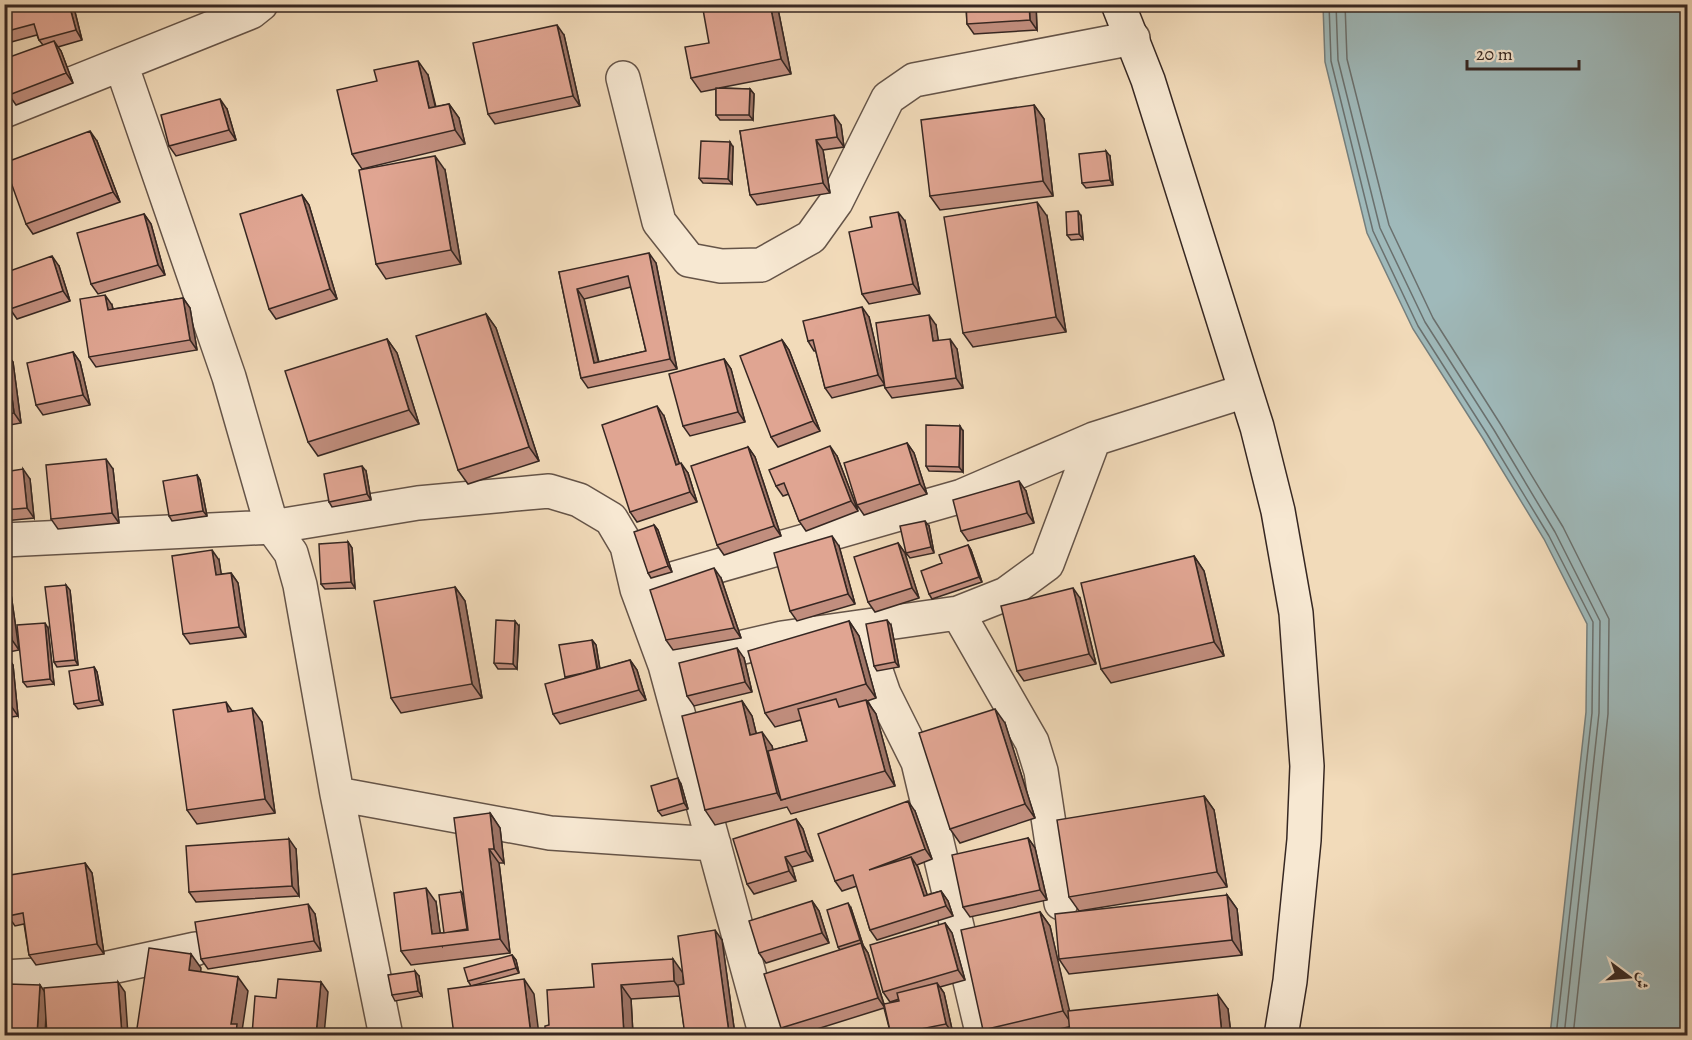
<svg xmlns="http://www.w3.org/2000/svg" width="1692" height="1040" font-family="Alegreya,Amiri,serif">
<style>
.water{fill:#9fb9ba;stroke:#757f7d;stroke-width:1.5}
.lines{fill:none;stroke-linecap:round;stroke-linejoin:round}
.shore{stroke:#6a706e;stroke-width:1.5}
.minor-casing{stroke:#655448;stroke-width:36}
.secondary-casing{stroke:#362722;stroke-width:36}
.minor{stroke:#f7e8d2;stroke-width:33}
.secondary{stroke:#f7e8d2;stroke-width:33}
.wall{fill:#c18e7e;stroke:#362722;stroke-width:1.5;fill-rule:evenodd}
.shaded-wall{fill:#9d7466;stroke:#362722;stroke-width:1.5}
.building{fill:#e0a592;stroke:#362722;stroke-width:1.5;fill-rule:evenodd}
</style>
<rect width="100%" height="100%" fill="#f2dbba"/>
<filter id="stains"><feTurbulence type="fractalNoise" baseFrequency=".00333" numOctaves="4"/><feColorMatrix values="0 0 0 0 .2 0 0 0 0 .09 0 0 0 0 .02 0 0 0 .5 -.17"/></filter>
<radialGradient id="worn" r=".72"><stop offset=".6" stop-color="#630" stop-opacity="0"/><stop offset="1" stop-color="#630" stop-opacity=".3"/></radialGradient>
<path class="water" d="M1323 5H1687V1035H1550L1586 712 1587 624 1544 539 1482 437 1413 329 1367 233 1325 62Z"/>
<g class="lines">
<path class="shore" d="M1329 4 1331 61 1373 231 1418 326 1487 434 1549 536 1593 622 1592 713 1556 1036
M1336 4 1338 60 1380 228 1425 322 1494 430 1555 532 1600 621 1599 713 1564 1036
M1345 4 1347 59 1389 225 1433 318 1501 425 1563 527 1609 619 1608 714 1573 1036"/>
<defs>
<path id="minor" d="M121 64 229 377 272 527 291 553 300 585 337 794 386 1036
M623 78 659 222 689 260 721 266 761 265 811 237 836 202 888 98 914 80 1133 38
M4 111 251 12 261 4
M4 540 272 527 418 503 549 491 579 500 611 519 627 546 637 589 665 665 766 1036
M637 589 962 496 1094 439 1245 391
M958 613 1032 742 1041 771 1061 903
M861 627 884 694 918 762 983 1036
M665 665 782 638 958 613 1006 594 1047 564 1094 439
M337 794 550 833 714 844
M4 977 89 972 195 949"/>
<path id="secondary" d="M1118 4 1148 80 1257 427 1278 511 1296 613 1307 766 1304 840 1290 981 1281 1036"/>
</defs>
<use href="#minor" class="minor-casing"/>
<use href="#secondary" class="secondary-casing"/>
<use href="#minor" class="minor"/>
<use href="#secondary" class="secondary"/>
</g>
<path class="wall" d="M4 4H73L82 40 58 47 61 51 73 83 16 105 9 95 43 45 39 40 37 35 4 44Z
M777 4 791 74 719 88 750 89 754 94 753 120H720L716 115V89L701 92 691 78 709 43Z
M966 4H1036L1037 30 974 34 967 24Z
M564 35 580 106 495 124 488 114Z
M428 75 436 107 449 104 459 118 465 144 362 169 352 154Z
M1034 105 1044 119 1053 196 940 210 930 196Z
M227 109 236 140 176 156 169 146Z
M841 125 844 147 823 150 830 193 757 205 750 195 740 131Z
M97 141 120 202 33 234 26 224Z
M733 147 732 184 703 183 699 178Z
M1110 156 1113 185 1086 188 1082 183Z
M445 170 461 264 386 279 376 264Z
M302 195 309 205 337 299 276 319 269 309Z
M144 214 151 224 165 275 98 294 91 284Z
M1047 216 1066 332 973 347 963 333Z
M1081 216 1083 239 1071 240 1067 235Z
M905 221 920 294 869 304 862 294Z
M656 263 677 369 588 388 581 378 559 272ZM631 287 646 351 599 362 584 299Z
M59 266 70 301 17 319 10 309Z
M183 298 190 308 197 350 96 367 89 357 112 305 113 309Z
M4 305 9 324 4 325Z
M486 314 496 328 539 461 468 484 458 470Z
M869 317 883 378 936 325 938 341 957 349 963 388 892 398 885 388 884 385 832 398 825 388 816 351H814L808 341Z
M387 339 397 353 419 424 318 456 308 442Z
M782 340 789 350 820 431 778 447 771 437Z
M4 352 13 362 21 423 4 426Z
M73 352 80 362 90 405 43 415 36 405Z
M724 359 731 369 745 422 690 436 683 426Z
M664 416 679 463 688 473 697 502 637 522 630 512Z
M963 431V472L929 471 926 466Z
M907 443 914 453 927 494 864 515 857 505Z
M748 447 755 457 781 536 724 555 717 545Z
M837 456 858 511 806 531 799 521 789 494 783 496 776 486Z
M113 469 119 523 58 529 51 519Z
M366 471 371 500 332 507 329 502Z
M4 472 30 479 34 518 4 521Z
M197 475 200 480 207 516 172 521 169 516Z
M1026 491 1034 523 968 541 961 531Z
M654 525 658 530 672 572 651 578 648 573Z
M929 526 934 553 910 558 906 553Z
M348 542 352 548 355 588 325 589 321 584Z
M898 543 905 553 919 598 875 612 868 602Z
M968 545 971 550 982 582 932 599 929 594 942 563Z
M839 546 855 604 797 621 790 611Z
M1194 556 1204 571 1224 656 1111 683 1101 669Z
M219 560 221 574 231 573 238 583 246 637 190 644 183 634Z
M4 569 8 573 19 650 4 653Z
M721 578 741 638 673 650 666 640Z
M455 587 465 601 482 698 401 713 391 698Z
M70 590 78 665 57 667 54 662Z
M1080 598 1096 664 1024 681 1017 671Z
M849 621 859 636 876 698 867 701 876 714 895 786 791 814 787 807 715 825 705 810 742 701 752 716 756 733 772 746 773 750 807 741 801 720 775 727 765 713Z
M891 625 899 667 877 671 874 666Z
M519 626 517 669H498L494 663Z
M48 628 54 684 27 687 23 682Z
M592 640 596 645 600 669 630 660 637 670 646 700 560 724 553 714 566 678 565 677Z
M4 655H6L13 665 18 716 4 718Z
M744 658 752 692 694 706 687 696Z
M94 667 97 672 103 705 78 709 74 704Z
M233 711 262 722 275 813 197 824 187 810Z
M1005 723 1035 818 960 843 950 829Z
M681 784 688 809 662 816 658 811Z
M1204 796 1214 810 1227 887 1079 911 1069 897Z
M915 811 932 859 917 865 927 895 941 891 948 901 953 916 877 940 870 930 857 886 842 891 835 881Z
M490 813 500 828 504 863H499L510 953 411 965 401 951 436 902 440 933H444L461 892 464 895Z
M796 819 803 829 813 861 792 867 796 881 754 894 747 884Z
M1028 838 1035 848 1047 900 970 917 963 907Z
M296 849 299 896 196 902 189 892Z
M85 863 92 873 104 954 36 965 29 955 24 924 15 926 8 916Z
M1227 895 1237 909 1242 955 1069 974 1059 959Z
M812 901 819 911 829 943 766 963 759 953Z
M851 908 863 945 868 953 884 1004 899 1001V999L890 1002 883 992 945 923 952 933 965 980 940 987 944 993 953 1034 947 1035H891L884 1008 798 1035H786L781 1028 840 950 838 947Z
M1040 912 1050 926 1069 1011 1228 1009 1231 1035H1070L1069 1027 1031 1035H987L983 1030Z
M315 914 321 951 208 969 201 959Z
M722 940 735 1035H685L680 996 631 999 633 1035H545L549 1025 594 987 683 973Z
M512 955 516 960 519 973 471 986 468 981Z
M419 976 422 996 395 1001 392 995Z"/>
<path class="shaded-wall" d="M69 4H73L82 40 76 30Z
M770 4H777L791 74 781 59Z
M1029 4H1036L1037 30 1030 20Z
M557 25 564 35 580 106 573 96Z
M54 41 61 51 73 83 66 73Z
M418 61 428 75 439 123 429 108Z
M750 89 754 94 753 120 749 115Z
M220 99 227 109 236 140 229 130Z
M449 104 459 118 465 144 455 130Z
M1034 105 1044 119 1053 196 1043 181Z
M834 115 841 125 844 147 837 137Z
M90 131 97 141 120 202 113 192Z
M816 140 823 150 830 193 823 183Z
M730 142 733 147 732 184 728 179Z
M1106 151 1110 156 1113 185 1110 180Z
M435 156 445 170 461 264 451 250Z
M302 195 309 205 337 299 330 289Z
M1037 202 1047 216 1066 332 1056 317Z
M1078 211 1081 216 1083 239 1079 234Z
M898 212 905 221 920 294 913 284Z
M144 214 151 224 165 275 158 265Z
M649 253 656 263 677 369 670 359Z
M52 256 59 266 70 301 63 291Z
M577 289 584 299 601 373 594 363Z
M105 295 112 305 115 320 108 310Z
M183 298 190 308 197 350 190 340Z
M4 305 9 324 4 318Z
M862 307 869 317 885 385 878 375Z
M486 314 496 328 539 461 529 447Z
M929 315 936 325 940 351 933 341Z
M387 339 397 353 419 424 409 410Z
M950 339 957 349 963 388 956 378Z
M782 340 789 350 820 431 813 421Z
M6 352 13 362 21 423 14 413Z
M73 352 80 362 90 405 83 395Z
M724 359 731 369 745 422 738 412Z
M657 406 664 416 683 475 676 465Z
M960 426 963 431V472L959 467Z
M907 443 914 453 927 494 920 484Z
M830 446 837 456 858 511 851 501Z
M748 447 755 457 781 536 774 526Z
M106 459 113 469 119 523 112 513Z
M681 463 688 473 697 502 690 492Z
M362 466 366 471 371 500 367 494Z
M23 469 30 479 34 518 27 508Z
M197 475 200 480 207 516 203 511Z
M1019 481 1026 491 1034 523 1027 513Z
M925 521 929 526 934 553 931 547Z
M654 525 658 530 672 572 668 566Z
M832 536 839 546 855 604 848 594Z
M348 542 352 548 355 588 351 582Z
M898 543 905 553 919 598 912 588Z
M968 545 971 550 982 582 979 577Z
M212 550 219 560 223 585 216 575Z
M1194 556 1204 571 1224 656 1214 642Z
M714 568 721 578 741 638 734 628Z
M4 569 8 573 19 650 12 640 4 588Z
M231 573 238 583 246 637 239 627Z
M66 585 70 590 78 665 75 660Z
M455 587 465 601 482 698 472 684Z
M1073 588 1080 598 1096 664 1089 654Z
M887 620 891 625 899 667 895 662Z
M515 621 519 626 517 669 513 664Z
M849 621 859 636 876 698 866 684Z
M45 623 48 628 54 684 50 679Z
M592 640 596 645 601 676 598 671Z
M737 648 744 658 752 692 745 682Z
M6 655 13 665 18 716 11 706Z
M630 660 637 670 646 700 639 690Z
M94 667 97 672 103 705 99 700Z
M866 700 876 714 895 786 885 771Z
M742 701 752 716 760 749 750 735Z
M226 702 236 717 228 712Z
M252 708 262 722 275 813 265 799Z
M995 709 1005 723 1035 818 1025 804Z
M762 732 772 746 785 799 781 800 777 793Z
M678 778 681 784 688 809 684 803Z
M1204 796 1214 810 1227 887 1217 872Z
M908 801 915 811 932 859 925 849Z
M490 813 500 828 504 863 494 849Z
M796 819 803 829 813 861 806 851Z
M1028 838 1035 848 1047 900 1040 890Z
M289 839 296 849 299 896 292 886Z
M489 849 499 863 510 953 500 939Z
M785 857 792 867 796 881 789 871Z
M911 857 918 867 931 906 924 896Z
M85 863 92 873 104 954 97 944Z
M426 888 436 902 442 946 432 934Z
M941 891 948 901 953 916 946 906Z
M461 892 465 897 470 935 467 929Z
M1227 895 1237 909 1242 955 1232 940Z
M812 901 819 911 829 943 822 933Z
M848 903 851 908 863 945 860 940Z
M308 904 315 914 321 951 314 941Z
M1040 912 1050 926 1073 1026 1063 1011Z
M945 923 952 933 965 980 958 970Z
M715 930 722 940 735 1035H731L729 1033Z
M861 943 868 953 885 1008 878 998Z
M191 954 201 968 200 984 189 970Z
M512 955 516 960 519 973 516 968Z
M673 959 683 973 684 995 674 981Z
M415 971 419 976 422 996 418 991Z
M238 977 248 991 242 1031 245 1035H236L231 1024Z
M524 979 534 994 539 1035H531Z
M118 982 125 992 128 1035H122Z
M321 982 328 992 324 1035H316Z
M937 983 944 993 953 1034 946 1024Z
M40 985 47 995 45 1035H37Z
M621 985 631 999 633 1035H624Z
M1218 995 1228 1009 1231 1035H1222Z"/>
<path class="building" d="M4 4H69L76 30 39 40 34 24 4 32Z
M702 4H770L781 59 691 78 685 47 709 43Z
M966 4H1029L1030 20 967 24Z
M557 25 573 96 488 114 473 43Z
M54 41 66 73 9 95 4 82V59Z
M418 61 429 108 449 104 455 130 352 154 337 90 377 81 374 70Z
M716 88 750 89 749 115H716Z
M220 99 229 130 169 146 161 115Z
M1034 105 1043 181 930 196 921 120Z
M834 115 837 137 816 140 823 183 750 195 740 131Z
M90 131 113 192 26 224 4 163Z
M701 141 730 142 728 179 699 178Z
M1106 151 1110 180 1082 183 1079 154Z
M435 156 451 250 376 264 359 170Z
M302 195 330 289 269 309 240 214Z
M1037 202 1056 317 963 333 944 217Z
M1078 211 1079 234 1067 235 1066 212Z
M898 212 913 284 862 294 849 232 872 227 870 217Z
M144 214 158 265 91 284 77 233Z
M649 253 670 359 581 378 559 272ZM628 276 646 351 594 363 577 289Z
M52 256 63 291 10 309 4 294V273Z
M105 295 108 310 183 298 190 340 89 357 80 299Z
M862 307 878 375 825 388 813 340 808 341 803 321Z
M486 314 529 447 458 470 416 336Z
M929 315 933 341 950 339 956 378 885 388 876 323Z
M387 339 409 410 308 442 285 371Z
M782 340 813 421 771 437 740 356Z
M4 352H6L14 413 4 415Z
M73 352 83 395 36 405 27 363Z
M724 359 738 412 683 426 669 374Z
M657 406 676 465 681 463 690 492 630 512 602 425Z
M926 425 960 426 959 467 926 466Z
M907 443 920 484 857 505 844 463Z
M830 446 851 501 799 521 784 483 776 486 769 470Z
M748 447 774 526 717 545 691 466Z
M106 459 112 513 51 519 46 465Z
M362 466 367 494 329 502 324 474Z
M23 469 27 508 4 510V472Z
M197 475 203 511 169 516 163 481Z
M1019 481 1027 513 961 531 953 500Z
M925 521 931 547 906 553 900 526Z
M654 525 668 566 648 573 634 532Z
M832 536 848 594 790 611 774 553Z
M348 542 351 582 321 584 319 544Z
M898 543 912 588 868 602 854 557Z
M968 545 979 577 929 594 921 571 942 563 939 555Z
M212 550 216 575 231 573 239 627 183 634 172 556Z
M1194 556 1214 642 1101 669 1081 583Z
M714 568 734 628 666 640 650 590Z
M66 585 75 660 54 662 45 587Z
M455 587 472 684 391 698 374 601Z
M4 588 12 640 4 642Z
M1073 588 1089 654 1017 671 1001 606Z
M496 620 515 621 513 664 494 663Z
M887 620 895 662 874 666 866 624Z
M849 621 866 684 765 713 748 651Z
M45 623 50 679 23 682 17 625Z
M592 640 597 669 583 673 565 677 559 645Z
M737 648 745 682 687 696 679 663Z
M4 655H6L11 706 4 707Z
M630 660 639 690 553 714 545 684Z
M94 667 99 700 74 704 69 671Z
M836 699 839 707 866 700 885 771 781 800 768 751 807 741 798 709Z
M742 701 750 735 762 732 777 793 705 810 682 716Z
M226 702 228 712 252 708 265 799 187 810 173 710Z
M995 709 1025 804 950 829 919 733Z
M678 778 684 803 658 811 651 786Z
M1204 796 1217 872 1069 897 1057 820Z
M908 801 925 849 869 870 911 857 924 896 941 891 946 906 870 930 853 875 835 881 818 834Z
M490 813 494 849H489L500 939 401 951 394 893 426 888 432 934 468 930 454 818Z
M796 819 806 851 785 857 789 871 747 884 733 839Z
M1028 838 1040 890 963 907 952 855Z
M289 839 292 886 189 892 186 846Z
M85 863 97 944 29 955 23 913 8 916 4 890V876Z
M461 892 467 929 444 933 439 895Z
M1227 895 1232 940 1059 959 1055 914Z
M812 901 822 933 759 953 749 921Z
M848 903 860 940 838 947 827 910Z
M308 904 314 941 201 959 195 922Z
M1040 912 1063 1011 983 1030 961 930Z
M945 923 958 970 883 992 870 945Z
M715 930 729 1033 714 1035H685L678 985 684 984 678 936Z
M861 943 878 998 781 1028 764 974Z
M149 948 191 954 189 970 238 977 231 1024H237L236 1035H136Z
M512 955 516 968 468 981 464 968Z
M673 959 674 981 621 985 624 1035H545V1026L549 1025 547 990 594 987 592 964Z
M415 971 418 991 392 995 388 975Z
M278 979 321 982 316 1035H252L255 996 276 998Z
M524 979 531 1035H454L448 989Z
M118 982 122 1035H47L44 988Z
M937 983 946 1024 891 1035 884 1004 899 1001 897 993Z
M8 984 40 985 37 1035H6Z
M1218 995 1222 1035H1070L1068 1011Z"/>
<rect width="1692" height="1040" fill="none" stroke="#f2dbba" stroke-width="24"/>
<rect x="6" y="6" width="1680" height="1028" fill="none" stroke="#362722" stroke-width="3"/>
<rect x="12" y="12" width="1668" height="1016" fill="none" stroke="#362722" stroke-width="1.5"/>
<g transform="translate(1629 977) rotate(106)" stroke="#f7e8d2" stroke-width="4.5" paint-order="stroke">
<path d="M0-4.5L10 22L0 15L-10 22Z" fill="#362722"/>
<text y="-9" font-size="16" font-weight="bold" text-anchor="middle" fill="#362722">ش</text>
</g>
<path d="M1467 60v9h112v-9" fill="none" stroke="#362722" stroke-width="3"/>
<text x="1476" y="60" font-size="18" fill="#362722" stroke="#f7e8d2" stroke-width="4.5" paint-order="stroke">20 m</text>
<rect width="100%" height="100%" filter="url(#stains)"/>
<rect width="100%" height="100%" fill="url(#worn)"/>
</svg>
